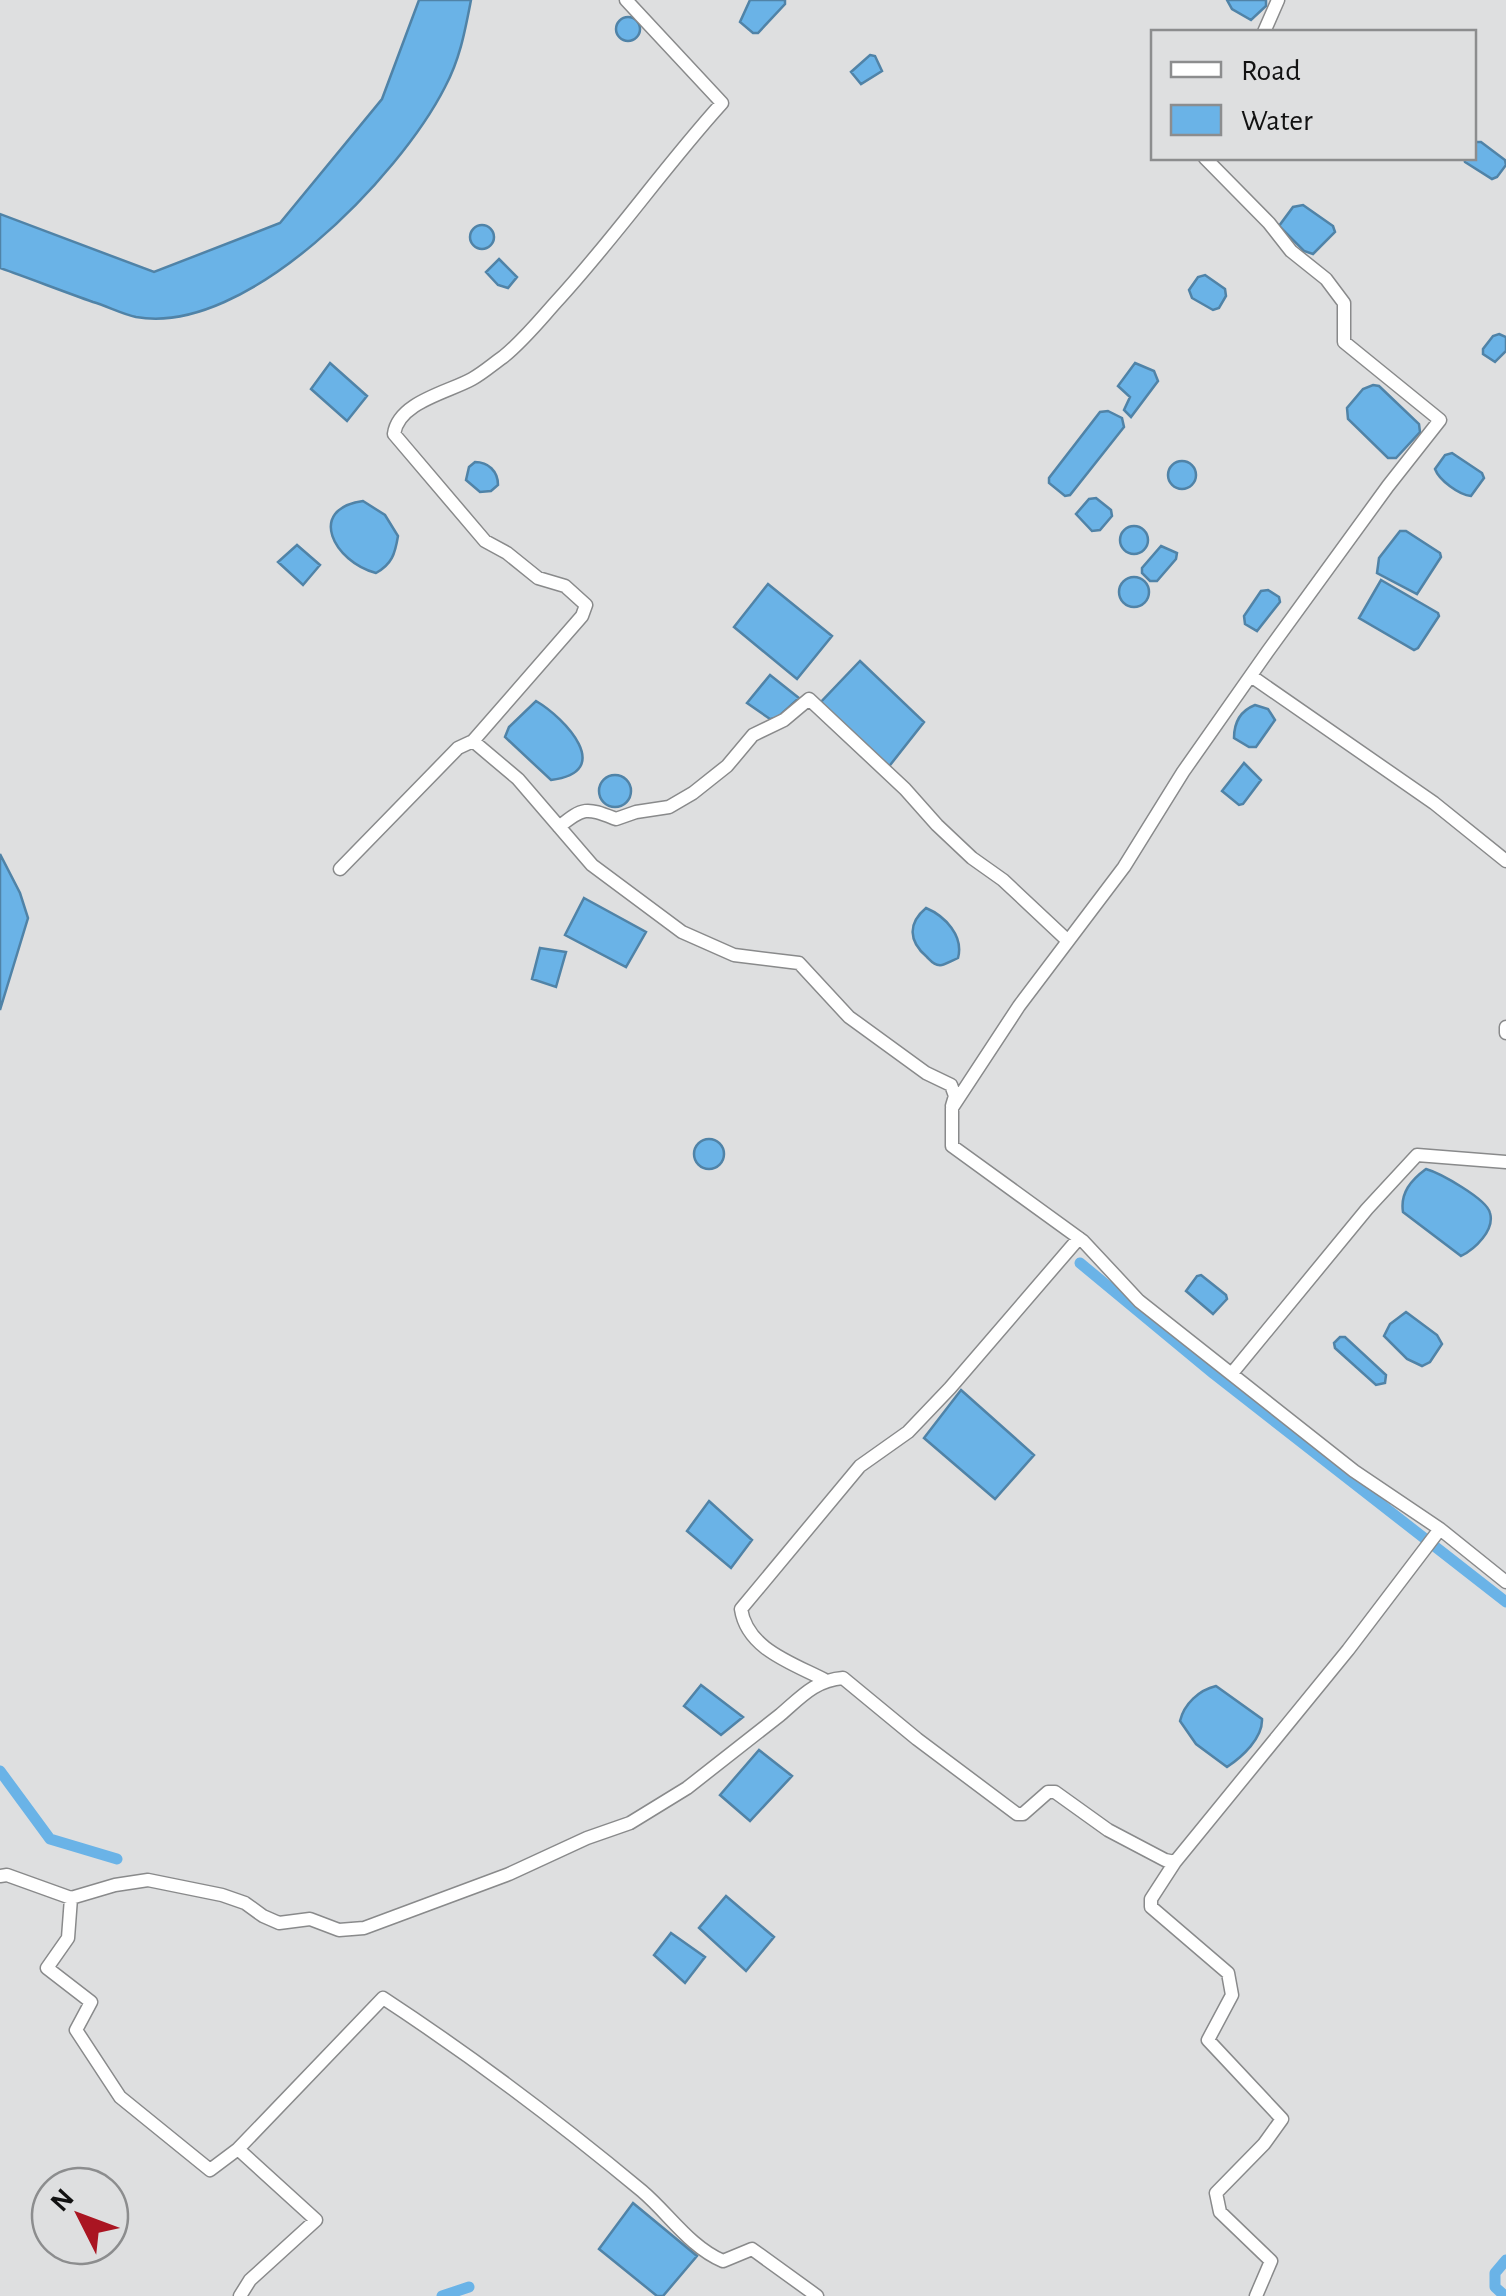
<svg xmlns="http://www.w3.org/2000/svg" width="1506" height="2296" font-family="'Alegreya Sans',sans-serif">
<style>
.water{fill:#6ab3e7;stroke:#5083a7;stroke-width:2.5}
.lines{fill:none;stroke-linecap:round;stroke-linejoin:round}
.canal{stroke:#6ab3e7;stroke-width:11}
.minor-casing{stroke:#898a8b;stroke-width:15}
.minor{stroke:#fff;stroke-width:12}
</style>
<rect width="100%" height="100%" fill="#dedfe0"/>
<path class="water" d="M419 0H471C465 31 460 59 445 87 400 176 246 337 136 317 122 314 107 306 93 302 62 291 31 279 0 268V214L154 272 280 223 382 99Z
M750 0H785V4L758 33H753L740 22Z
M1227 0H1266V6L1251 20 1232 9Z
M616 29a12 12 0 1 1 24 0a12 12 0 1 1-24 0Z
M870 55 875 56 882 71 861 84 851 72Z
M1474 142H1481L1505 160 1506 165 1497 177 1492 179 1465 162 1464 158H1474Z
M1303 205 1333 226 1335 232 1313 254 1304 251 1279 226 1293 207Z
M470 237a12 12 0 1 1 24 0a12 12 0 1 1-24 0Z
M499 259 517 277 508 288 498 285 486 272Z
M1205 275 1225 289 1226 296 1219 308 1213 310 1192 298 1189 290 1198 277Z
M1499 334 1506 337V351L1495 362 1483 354V349L1493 336Z
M330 363 367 396 347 421 311 389Z
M1135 363 1154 371 1158 381 1131 417 1124 410 1130 397 1118 386Z
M1373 385 1379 386 1419 424 1420 432 1396 458H1388L1348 419 1347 408 1363 389Z
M1108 411 1122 418 1124 427 1070 495 1065 496 1049 483V478L1100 412Z
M1452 453 1482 473 1484 478 1471 496C1459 495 1439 480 1435 469L1445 455Z
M1168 475a14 14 0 1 1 28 0a14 14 0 1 1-28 0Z
M475 462C488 462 498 471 498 485L491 491 480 492 466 480 469 467Z
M1096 498 1111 510 1112 516 1100 530 1092 531 1076 514 1089 499Z
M363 501 385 515 398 536C395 554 392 564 376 573 334 562 306 509 363 501Z
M1120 540a14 14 0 1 1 28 0a14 14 0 1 1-28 0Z
M1400 531H1406L1440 553 1441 557 1417 594 1377 573 1379 558Z
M297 545 320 565 303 585 278 562Z
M1161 546 1177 553 1176 559 1157 581H1150L1142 573V568Z
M1119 592a15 15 0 1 1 30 0a15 15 0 1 1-30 0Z
M1381 580 1438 613 1439 616 1418 648 1414 650 1359 618Z
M768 584 832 636 797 679 734 627Z
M1268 590 1279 597 1280 602 1257 631 1245 624 1244 616 1261 591Z
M860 661 924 722 887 769 819 704Z
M770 675 799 698 777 718 770 719 747 703Z
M536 701C565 718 616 772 551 780L505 737 509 727Z
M1255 705 1268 709 1275 720 1256 747H1249L1234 738C1234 723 1240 711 1255 705Z
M1244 763 1261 780 1243 804 1239 805 1222 791Z
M599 791a16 16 0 1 1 32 0a16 16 0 1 1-32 0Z
M0 854 20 893 28 918 0 1010Z
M584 898 646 932 626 967 565 935Z
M926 908C945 916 964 936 958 958 956 959 943 965 942 965 935 966 932 962 927 957 908 941 908 923 926 908Z
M540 948 566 952 556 987 532 979Z
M694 1154a15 15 0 1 1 30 0a15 15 0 1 1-30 0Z
M1426 1169C1440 1173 1487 1199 1490 1213 1495 1230 1475 1249 1461 1256L1403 1212C1400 1193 1411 1180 1426 1169Z
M1201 1275 1226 1295 1227 1299 1213 1314 1186 1291 1197 1276Z
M1406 1312 1437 1335 1442 1344 1430 1362 1422 1366 1407 1359 1384 1336 1390 1324Z
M1340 1337H1345L1386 1375 1385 1383 1376 1385 1335 1348 1334 1343Z
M961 1390 1034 1455 995 1499 924 1438Z
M709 1501 752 1540 731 1568 687 1531Z
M701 1685 743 1717 721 1735 684 1706Z
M1216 1686 1262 1719C1263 1738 1242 1757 1227 1767L1196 1744 1180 1721C1184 1704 1199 1690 1216 1686Z
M759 1750 792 1776 750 1821 720 1795Z
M726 1896 774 1937 746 1971 699 1928Z
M671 1933 705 1957 685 1983 654 1955Z
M633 2203 697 2256 663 2296H657L599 2249Z"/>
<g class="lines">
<path class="canal" d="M1080 1263 1214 1374 1506 1602
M0 1771 50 1839 117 1859
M442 2296 469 2287
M1505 2296 1495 2287V2273L1506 2260"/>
<defs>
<path id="minor" d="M1264 32 1278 0
M1251 676 1434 803 1506 861
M473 741 518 779 592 865 682 932 734 955 799 963 849 1017 926 1073 951 1085 955 1096 952 1106
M559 827C584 806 587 808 616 819L636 812 669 807 693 793 727 766 753 735 784 720 809 699 905 789 937 825 972 858 1003 880 1068 941
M340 869 458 748 473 741 582 616 586 605 565 586 538 578 507 553 485 541 394 434C398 402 449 392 472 379 483 373 493 364 503 357 523 341 539 321 556 302 615 238 664 167 722 103L626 0
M1506 1027V1033
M1233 1372 1367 1209 1417 1155 1506 1162
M1440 1529 1506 1582
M825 1680C792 1663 747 1649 741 1609L860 1466 908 1432 950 1388 1079 1238
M1175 1862 1151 1899V1907L1228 1973 1232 1995 1208 2040 1282 2119 1264 2144 1216 2193 1220 2212 1271 2261 1256 2296
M0 1876 7 1875 71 1898 115 1885 148 1880 222 1895 245 1903 263 1916 279 1923 310 1919 339 1930 364 1928 509 1874 587 1838 630 1823 687 1788 780 1715C800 1698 815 1680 843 1678L917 1739 1017 1814H1023L1048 1792H1055L1108 1830 1165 1860 1175 1862 1348 1650 1440 1529 1354 1471 1139 1301 1083 1241 952 1146V1108L1019 1006 1124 867 1183 772 1268 651 1388 486 1440 420 1344 342V303L1326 279 1291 251 1269 223 1205 158
M71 1898 68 1938 47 1968 91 2002 76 2030 120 2097 210 2170 238 2149 316 2220 250 2280 240 2296
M238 2149 383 1998C473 2057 559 2122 642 2191 669 2214 690 2247 723 2261L752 2249 817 2296"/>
</defs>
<use href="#minor" class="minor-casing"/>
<use href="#minor" class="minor"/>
</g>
<rect x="1151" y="30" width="325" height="130" fill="#dedfe0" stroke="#8c8d8e" stroke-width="2.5"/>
<rect x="1171" y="62" width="50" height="15" fill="#ffffff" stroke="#8c8d8e" stroke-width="2.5"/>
<text x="1241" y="80" font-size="30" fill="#121212">Road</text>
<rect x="1171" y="105" width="50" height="30" fill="#6ab3e7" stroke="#8c8d8e" stroke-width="2.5"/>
<text x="1241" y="130" font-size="30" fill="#121212">Water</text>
<g transform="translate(80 2216) rotate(312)"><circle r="48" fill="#dedfe0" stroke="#8c8d8e" stroke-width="2.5"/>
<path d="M0-8L18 38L0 25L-18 38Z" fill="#aa1522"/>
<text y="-15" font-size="28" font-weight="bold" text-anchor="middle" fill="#121212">N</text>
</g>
</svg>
